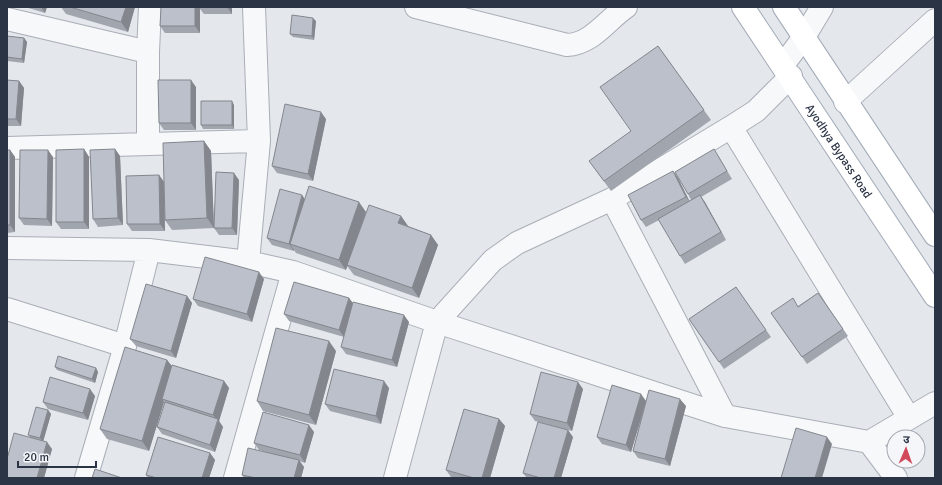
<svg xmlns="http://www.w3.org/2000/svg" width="942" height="485" font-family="Signika,'Noto Sans Devanagari',sans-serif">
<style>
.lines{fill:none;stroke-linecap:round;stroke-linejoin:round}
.minor-casing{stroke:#a9aeb7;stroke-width:24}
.major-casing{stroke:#a3abb8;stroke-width:24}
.minor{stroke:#f7f8fa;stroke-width:22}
.major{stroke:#fff;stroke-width:22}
.wall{fill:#a1a5ae}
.shaded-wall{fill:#83868d}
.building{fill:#bbc0ca;stroke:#83868d}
.labels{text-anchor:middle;stroke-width:3.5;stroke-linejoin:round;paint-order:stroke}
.street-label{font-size:12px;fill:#2b3445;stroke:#f4f6f9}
</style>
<rect width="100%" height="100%" fill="#e4e7ec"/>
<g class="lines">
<defs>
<path id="minor" d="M416 7 567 45C592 44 607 20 626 7
M7 19 148 52
M783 65 804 37 822 7
M845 102 935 20
M731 127 909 418
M148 144V52L150 7
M7 148 259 141
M612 199 725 416
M7 248 149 250 248 262 293 272 437 322 725 416 869 442 896 478
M248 262 259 141 254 7
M7 309 125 346
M869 442 935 403
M86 478 125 346 149 250
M235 478 293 272
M395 478 437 322 493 260 517 243 612 199 731 127 756 111 791 76"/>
<g id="major">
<path id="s1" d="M743 7 935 296"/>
<path d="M784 7 935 235"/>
</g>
</defs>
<use href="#minor" class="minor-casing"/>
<use href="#major" class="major-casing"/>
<use href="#minor" class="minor"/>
<use href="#major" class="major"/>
</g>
<path class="wall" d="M25 7H47L45 13Z
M61 7H135L128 32 66 14Z
M161 7H232V14H204L200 9V33H165L160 26Z
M316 21 314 40 293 37 290 34Z
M7 36 24 38 27 42 24 63 7 61Z
M658 46 711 120 611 191 589 161 631 131Z
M7 80 19 81 24 88 21 126H7Z
M196 87V130H164L159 123Z
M234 105V129H203L201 125Z
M326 119 313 181 277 173 272 166Z
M204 141 211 151 214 227 239 180 237 235H219L214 228 172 230 165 220Z
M84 149 89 157V229H61L56 222Z
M115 149 120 156 123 225 98 227 93 219Z
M7 150H10L15 157V232L7 233Z
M53 157 52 226 24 225 19 218Z
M719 157 732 179 701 197 726 240 685 264 680 256 659 220 646 227 641 220 673 171 678 178 689 201 691 200 688 194Z
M159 175 164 182 165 231H132L127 224Z
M304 199 366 212 351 256 401 216 408 226 431 235 438 245 419 298 354 275 347 266 346 270 296 253 294 250V251L272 245 267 238Z
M264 279 252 322 198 306 193 299Z
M736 287 771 337 724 369 689 319Z
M818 293 848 336 807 364 771 313 798 306Z
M187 296 192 303 176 358 136 346 130 339Z
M349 298 353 303 409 322 397 367 346 354 341 347 344 337 289 321 284 314Z
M336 351 316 425 263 411 257 401Z
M167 360 172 366 224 381 229 388 219 421 223 427 215 452 162 434 157 427 165 403 164 402 149 451 107 439 100 429Z
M55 367 96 368 98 372 95 383 57 370Z
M389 388 381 424 330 411 325 404Z
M583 389 572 431 535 421 530 414Z
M95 396 88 420 48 409 43 402Z
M646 400 686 406 670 466 638 458 633 451 641 419 631 452 602 444 597 437Z
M48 410 51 414 43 441 52 449 44 478H7L30 437 28 435Z
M499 419 505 426 490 478H454L451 477 446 470Z
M314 432 305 463 299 461 304 467 301 478H244L242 475 276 455 259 450 254 443Z
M573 437 561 478H527L523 473Z
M210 453 215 460 209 478H148L146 475Z"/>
<path class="shaded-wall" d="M41 7H47L45 13Z
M126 7H135L128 32 121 22Z
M195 7H199L200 9V33L195 26Z
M227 7H232V14Z
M313 18 316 21 314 40 312 36Z
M24 38 27 42 24 63 22 59Z
M191 80 196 87V130L191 123Z
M19 81 24 88 21 126 16 119Z
M232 101 234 105V129L232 125Z
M321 112 326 119 313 181 308 174Z
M204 141 211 151 214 228 207 218Z
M84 149 89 157V229L84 222Z
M115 149 120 156 123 225 118 218Z
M10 150 15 157V232L10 225Z
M48 150 53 157 52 226 47 219Z
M673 171 678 178 691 204 686 197Z
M234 173 239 180 237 235 232 228Z
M159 175 164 182 165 231 160 224Z
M302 195 307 202 290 244 294 250V251L289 244Z
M700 195 705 202 726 240 721 232Z
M359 202 366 212 346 270 339 260Z
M401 216 408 226 398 223Z
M431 235 438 245 419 298 412 288Z
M259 272 264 279 252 322 247 314Z
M187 296 192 303 176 358 171 351Z
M349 298 354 305 344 337 339 330Z
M404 315 409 322 397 367 392 360Z
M329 341 336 351 316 425 309 415Z
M167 360 174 369 162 399 164 402 149 451 142 441Z
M96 368 98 372 95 383 92 379Z
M224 381 229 388 219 421 223 427 215 452 210 445 218 421 213 415Z
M384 381 389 388 381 424 376 416Z
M578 382 583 389 572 431 567 423Z
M90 389 95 396 88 420 83 413Z
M641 394 646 401 631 452 626 445Z
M680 399 686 406 670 466 665 459Z
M48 410 51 414 43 442 40 438Z
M499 419 505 426 490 478H482Z
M309 425 314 432 305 463 300 455Z
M568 430 573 437 561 478H554Z
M827 437 832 444 822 478H815Z
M47 442 52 449 44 478H37Z
M210 453 215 460 209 478H202Z
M299 460 304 467 301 478H294Z"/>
<path class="building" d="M70 7H126L121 22Z
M161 7H195V26H160Z
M292 15 313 18 312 36 290 34Z
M7 36 24 38 22 59 7 57Z
M658 46 704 110 604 181 589 161 631 131 600 87Z
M7 80 19 81 16 119H7Z
M158 80H191V123H159Z
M201 101H232V125H201Z
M285 104 321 112 308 174 272 166Z
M204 141 207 218 165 220 163 143Z
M84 149V222H56V150Z
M115 149 118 218 93 219 90 150Z
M714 149 727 171 688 194 675 172Z
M7 150H10V225H7Z
M20 150H48L47 219 19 218Z
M673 171 686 197 641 220 628 195Z
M216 172 234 173 232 228H214Z
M159 175 160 224H127L126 176Z
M309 186 359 202 339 260 290 244Z
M280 189 302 195 289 244 267 238Z
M700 195 721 232 680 256 658 219Z
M369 205 401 216 398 223 431 235 412 288 347 265Z
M205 257 259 272 247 314 193 299Z
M294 282 349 298 339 330 284 314Z
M146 284 187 296 171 351 130 339Z
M736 287 766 330 719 362 689 319Z
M818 293 843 329 802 357 771 313 793 298 798 307Z
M353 302 404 315 392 360 341 347Z
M276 328 329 341 309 415 257 401Z
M125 347 167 360 142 441 100 429Z
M58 356 96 368 92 379 55 367Z
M172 365 224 381 213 415 162 399Z
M334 369 384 381 376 416 325 404Z
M541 372 578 382 567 423 530 414Z
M50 377 90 389 83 413 43 402Z
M612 385 641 394 626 445 597 437Z
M649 390 680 399 665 459 633 451Z
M165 402 218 419 210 445 157 427Z
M36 407 48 410 40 438 28 435Z
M464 409 499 419 482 478H474L446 470Z
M263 412 309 425 300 455 254 443Z
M538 422 568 430 554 478H541L523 473Z
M796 428 827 437 815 478H781Z
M14 433 47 442 37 478H7V459Z
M158 437 210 453 202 478H157L146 475Z
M248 448 299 460 294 478H256L242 475Z
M95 469 122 478H92Z"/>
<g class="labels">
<g class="street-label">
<text dy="4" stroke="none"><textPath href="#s1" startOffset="173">Ayodhya Bypass Road</textPath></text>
</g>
</g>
<rect width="942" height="485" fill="none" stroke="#2b3445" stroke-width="16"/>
<g transform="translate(906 449) rotate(2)"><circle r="19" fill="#f4f6f9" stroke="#a4a8b1"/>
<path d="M0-3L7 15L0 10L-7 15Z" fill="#d1495b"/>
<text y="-6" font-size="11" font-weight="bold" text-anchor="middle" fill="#2b3445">उ</text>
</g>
<path d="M18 461v6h78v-6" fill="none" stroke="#2b3445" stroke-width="2"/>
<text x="24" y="461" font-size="12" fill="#2b3445" stroke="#f4f6f9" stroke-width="3" paint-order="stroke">20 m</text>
</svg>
